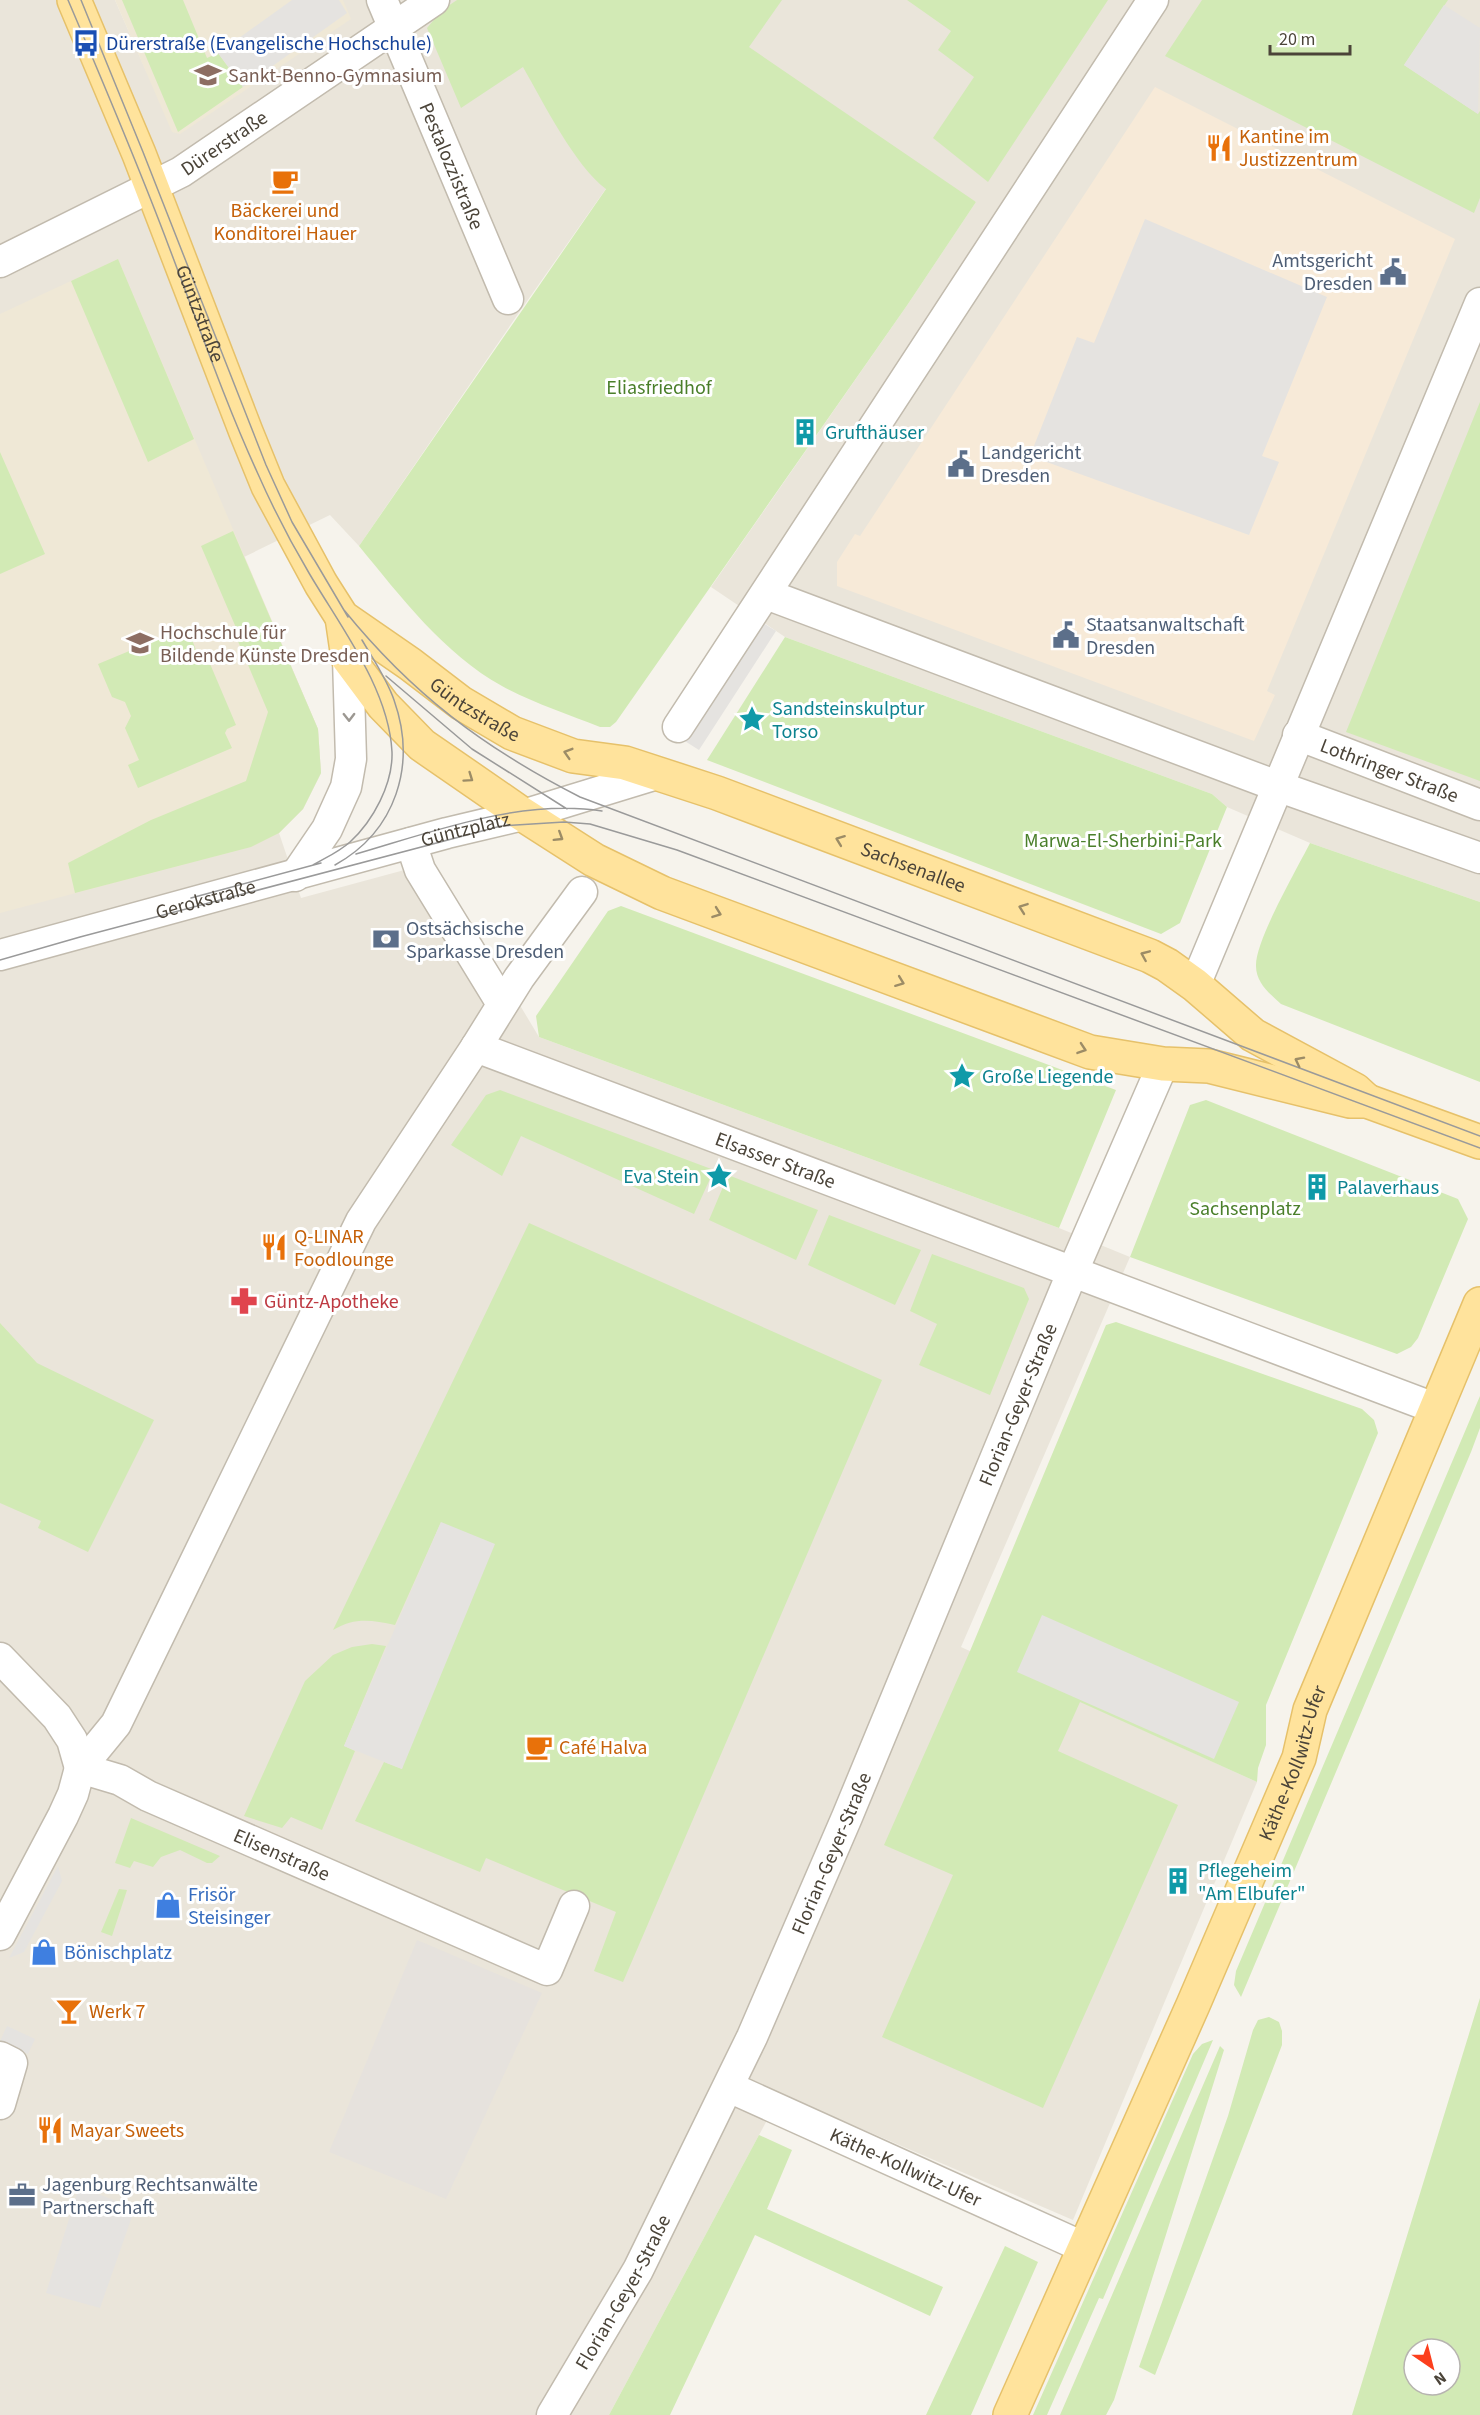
<svg xmlns="http://www.w3.org/2000/svg" width="1480" height="2415" font-family="'Source Sans 3',sans-serif">
<style>
.residential{fill:#eae5da}
.commercial{fill:#f7ead8}
.industrial{fill:#e6e2dd}
.education{fill:#efe8d6}
.green{fill:#d2eab5;fill-rule:evenodd}
.parking{fill:#e5e3e0}
.lines{fill:none;stroke-linecap:round;stroke-linejoin:round}
.minor-casing{stroke:#c2bbae;stroke-width:33}
.major-casing{stroke:#e6c16a;stroke-width:36}
.minor{stroke:#fff;stroke-width:30}
.major{stroke:#ffe39c;stroke-width:33}
.tram{stroke:#9a9a9a;stroke-width:1.5}
.oneway{stroke:#9c9892}
.oneway2{stroke:#9c8c66}
.labels{text-anchor:middle;stroke-width:6;stroke-linejoin:round;paint-order:stroke}
.transit-label{font-size:20px;fill:#164399;stroke:#fff;text-anchor:start}
.education-label{font-size:20px;fill:#785e54;stroke:#fff;text-anchor:start}
.food-label{font-size:20px;fill:#c56008;stroke:#fff;text-anchor:start}
.street-label{font-size:20px;fill:#4b4439;stroke:#fff}
.service-label{font-size:20px;fill:#4e5e75;stroke:#fff;text-anchor:start}
.park-label{font-size:20px;fill:#4a7f2a;stroke:#fff}
.culture-label{font-size:20px;fill:#0d838f;stroke:#fff;text-anchor:start}
.health-label{font-size:20px;fill:#be3a42;stroke:#fff;text-anchor:start}
.shop-label{font-size:20px;fill:#366cbe;stroke:#fff;text-anchor:start}
</style>
<rect width="100%" height="100%" fill="#f6f3ec"/>
<path class="residential" d="M0 0H115L146 71 117 0H1480V902L1310 843 1227 807 1212 794 785 637 711 587 908 304 976 202 699 56 518 314 359 546 330 515 244 557 318 729 321 773 303 809 279 833 301 898 434 862 539 1037 1059 1228 1130 1257 961 1647 1257 1782 1073 2220 781 2094 609 2415H0Z"/>
<path class="commercial" d="M1155 87 1455 239 1267 691 1275 695 1254 741 837 586V562L855 534 860 536Z"/>
<path class="industrial" d="M417 1940 542 1993 446 2199 329 2152Z"/>
<path class="education" d="M115 0H343L351 19 180 134 172 132Z
M118 259 318 729 321 773 303 809 279 833 251 847 0 913V314Z"/>
<path class="green" d="M122 0H183L207 58 218 53 243 87 178 132Z
M457 0H782L749 47 976 202 908 304 616 722 610 727H600C568 714 533 703 502 686 444 654 401 597 359 546L606 189C575 166 543 102 523 67L461 108 427 28 442 10Z
M907 0H1108L988 182 933 138 974 77 938 50 951 31Z
M1202 0H1448L1404 65 1478 114 1480 111V198L1474 213 1165 56Z
M118 259 194 439 148 462 71 281Z
M1480 402V781L1346 732Z
M0 452 45 554 0 574Z
M233 531 318 729 321 773 303 809 279 833 251 847 75 893 68 863 151 820 246 781 268 712 237 639 240 637 201 546Z
M187 627 198 655 205 652 236 725 227 729 225 733 232 748 138 788 128 765 139 760 125 728 131 716 125 702 112 697 98 664Z
M785 637 1212 794 1227 807 1180 923 1161 934 707 760Z
M1310 843 1480 902V1082L1281 1004C1270 994 1256 983 1256 966 1255 941 1297 869 1310 843Z
M621 906 1116 1090 1059 1228 539 1037 536 1016 608 911Z
M500 1090 714 1170 694 1214 521 1136 502 1176 451 1145 486 1095Z
M1206 1100 1458 1199 1468 1219 1418 1338 1411 1347 1397 1354 1130 1257 1190 1105Z
M728 1175 818 1210 796 1260 709 1220Z
M829 1215 921 1250 895 1305 808 1265Z
M529 1223 882 1380 623 1982 594 1971 616 1912 486 1858 480 1872 355 1821 384 1762 402 1769 441 1522 395 1625C371 1620 355 1617 333 1630Z
M932 1254 1024 1288 1029 1299 990 1395 919 1365 937 1324 910 1311Z
M1116 1322 1362 1409 1374 1420 1378 1433 1266 1705V1745L1258 1768 1257 1782 1080 1702 1058 1751 1178 1805 1043 2108 882 2037 953 1875 884 1845 970 1651 1106 1325Z
M0 1323 37 1363 154 1420 88 1552 38 1528 41 1521 0 1503Z
M1480 1396V1428L1471 1452 1241 1997 1234 1985 1236 1971Z
M372 1644 386 1646 344 1746 355 1751 322 1830 291 1817 282 1828 244 1816 305 1681 333 1655 352 1647Z
M131 1818 220 1856 212 1863H207L180 1850 161 1857 153 1867 134 1861 130 1868 115 1863Z
M119 1889 127 1890 112 1936 101 1932Z
M1480 1998V2415H1352ZM1414 2349H1450V2385H1414Z
M1269 2017 1279 2022 1282 2031V2045L1155 2375 1139 2367 1228 2116 1253 2030 1258 2020Z
M1213 2040 1103 2299 1099 2298 1047 2415H1033L1193 2054 1202 2044Z
M1220 2046 1224 2050 1114 2400 1106 2415H1060Z
M759 2135 792 2150 767 2209 943 2287 930 2316 755 2235 670 2415H609Z
M1005 2246 1038 2262 971 2415H926Z"/>
<path class="parking" d="M292 0H339L347 13 243 87 218 53Z
M1444 5 1480 28 1478 114 1404 65Z
M1145 219 1327 297 1262 456 1279 462 1249 535 1030 456 1077 337 1094 343Z
M757 619 776 631 699 750 680 738Z
M441 1522 495 1544 402 1769 344 1746Z
M1042 1615 1239 1702 1214 1759 1017 1672Z
M58 1866 62 1881 24 1952 9 1958Z
M7 2026 35 2039 28 2054 0 2041Z
M79 2187 135 2208 100 2308 46 2293Z"/>
<g class="lines">
<defs>
<g id="minor">
<path id="s1" d="M382 0 508 299"/>
<path id="s2" d="M0 262 181 172 434 0"/>
<path d="M766 594 1277 786 1480 858"/>
<path d="M678 727 1153 0"/>
<path id="s3" d="M1298 735 1480 805"/>
<path d="M411 843 420 870 502 1004"/>
<path d="M295 876 327 829 346 787 351 759 348 658"/>
<path id="s4" d="M0 955 447 833 523 815 657 774"/>
<path d="M1195 985 1480 303"/>
<path id="s5" d="M476 1047 1437 1409"/>
<path d="M0 1658 57 1717 72 1740 80 1768"/>
<path id="s6" d="M80 1768 120 1780 148 1796 547 1970 574 1906"/>
<path d="M0 1935 63 1816 73 1794 80 1768 116 1724 361 1221 476 1047 519 978 582 892"/>
<path d="M0 2057 12 2063 0 2104"/>
<path id="s7" d="M729 2087 1083 2247"/>
<path id="s8" d="M552 2415 638 2270 752 2037 847 1817 1072 1273 1163 1064"/>
</g>
<g id="major">
<path id="s9" d="M74 0 139 154 246 432 268 486 321 584 342 617 410 664 461 703 512 733 573 756 625 763 717 793 1150 956 1167 965 1195 985 1253 1035 1355 1090 1367 1101"/>
<path d="M342 617 348 658 383 705 422 745 519 812 594 860 662 893 1090 1052 1163 1064 1209 1066 1350 1101H1367L1480 1142"/>
<path id="s10" d="M1010 2415 1193 2005 1299 1758 1310 1710 1480 1304"/>
</g>
</defs>
<use href="#minor" class="minor-casing"/>
<use href="#major" class="major-casing"/>
<use href="#minor" class="minor"/>
<use href="#major" class="major"/>
<path class="tram" d="M68 0C103 82 138 164 169 247 198 323 224 400 258 474 273 508 290 541 309 573 340 626 389 689 392 752 393 784 373 821 350 842 339 852 325 858 313 865
M81 0 143 152 266 465 292 522 348 617
M344 610C412 694 484 748 580 797L1480 1136
M386 676 472 749 567 809
M356 854C432 832 522 798 602 811
M335 865C396 831 417 765 394 700 387 679 373 659 362 640
M191 898 321 863
M0 960 80 937 501 826 564 822 590 824 677 850 1480 1148"/>
</g>
<defs><path id="oneway-chevron" d="M-2-3.5L2.5 0L-2 3.5" fill="none" stroke-width="1.6" stroke-linecap="round" stroke-linejoin="round" transform="scale(1.5)"/></defs>
<use class="oneway" href="#oneway-chevron" transform="translate(349 717) rotate(89)"/>
<g class="oneway2">
<use href="#oneway-chevron" transform="translate(568 753) rotate(-163)"/>
<use href="#oneway-chevron" transform="translate(469 778) rotate(35)"/>
<use href="#oneway-chevron" transform="translate(559 837) rotate(32)"/>
<use href="#oneway-chevron" transform="translate(840 840) rotate(-159)"/>
<use href="#oneway-chevron" transform="translate(1023 908) rotate(-160)"/>
<use href="#oneway-chevron" transform="translate(717 913) rotate(20)"/>
<use href="#oneway-chevron" transform="translate(1145 955) rotate(-157)"/>
<use href="#oneway-chevron" transform="translate(900 982) rotate(21)"/>
<use href="#oneway-chevron" transform="translate(1082 1049) rotate(19)"/>
<use href="#oneway-chevron" transform="translate(1299 1061) rotate(-153)"/>
</g>
<defs>
<symbol id="bus-bare" viewBox="-9 -9 18 18"><path d="M-5-6H5V4H4V6H2V4H-2V6H-4V4H-5ZM-3.5-4V0h7V-4ZM-3.5 1.2v1.5H-2V1.2ZM2 1.2v1.5H3.5V1.2Z" fill="#1a4fb4" stroke="#fff" stroke-width="2.5" paint-order="stroke"/></symbol>
<symbol id="school-bare" viewBox="-9 -9 18 18"><path d="M0-5L7-2L0 1L-7-2ZM-4 1L0 2.5L4 1V4Q0 6-4 4Z" fill="#8d6e63" stroke="#fff" stroke-width="2.5" paint-order="stroke"/></symbol>
<symbol id="restaurant-bare" viewBox="-9 -9 18 18"><path d="M-5-6h1v4h1v-4h1v4h1v-4h1v5L-1.5 .5V6h-2V.5L-5-1ZM5-6V6H3V1.5H1.5Q1.5-4 5-6Z" fill="#e8710a" stroke="#fff" stroke-width="2.5" paint-order="stroke"/></symbol>
<symbol id="cafe-bare" viewBox="-9 -9 18 18"><path d="M-5.5-4.5H6V0H3Q3 3.5 0 3.5H-2.5Q-5.5 3.5-5.5 0ZM3-3.2v2h1.7v-2ZM-6 4.5H4V6H-6Z" fill="#e8710a" stroke="#fff" stroke-width="2.5" paint-order="stroke"/></symbol>
<symbol id="civic-bare" viewBox="-9 -9 18 18"><path d="M-.6-6.5H3V-4.5H.6V-3L4-1V1h2V6H-6V1h2V-1L-.6-3ZM-1.2 2.5V6h2.4V2.5Z" fill="#5c6f8a" stroke="#fff" stroke-width="2.5" paint-order="stroke"/></symbol>
<symbol id="building-bare" viewBox="-9 -9 18 18"><path d="M-4-6H4V6H1V3H-1V6H-4ZM-2.5-4.3h1.7v1.8h-1.7ZM.8-4.3h1.7v1.8H.8ZM-2.5-1h1.7V.8h-1.7ZM.8-1h1.7V.8H.8Z" fill="#0f9aa8" stroke="#fff" stroke-width="2.5" paint-order="stroke"/></symbol>
<symbol id="university-bare" viewBox="-9 -9 18 18"><path d="M0-5L7-2L0 1L-7-2ZM-4 1L0 2.5L4 1V4Q0 6-4 4Z" fill="#8d6e63" stroke="#fff" stroke-width="2.5" paint-order="stroke"/></symbol>
<symbol id="sight-bare" viewBox="-9 -9 18 18"><path d="M0-6L1.8-2.2L6-1.7L2.9 1.2L3.7 5.4L0 3.3L-3.7 5.4L-2.9 1.2L-6-1.7L-1.8-2.2Z" fill="#0f9aa8" stroke="#fff" stroke-width="2.5" paint-order="stroke"/></symbol>
<symbol id="bank-bare" viewBox="-9 -9 18 18"><path d="M-6-4H6V4H-6ZM0-2.3a2.3 2.3 0 1 0 0 4.6a2.3 2.3 0 1 0 0-4.6Z" fill="#5c6f8a" stroke="#fff" stroke-width="2.5" paint-order="stroke"/></symbol>
<symbol id="pharmacy-bare" viewBox="-9 -9 18 18"><path d="M-2-6h4v4h4v4h-4v4h-4v-4h-4v-4h4Z" fill="#e0444e" stroke="#fff" stroke-width="2.5" paint-order="stroke"/></symbol>
<symbol id="shop-bare" viewBox="-9 -9 18 18"><path d="M-5-2.5h2.3a2.7 3.5 0 0 1 5.4 0H5L5.5 6h-11ZM-1.5-2.5h3a1.5 2.3 0 0 0-3 0Z" fill="#3f7fe0" stroke="#fff" stroke-width="2.5" paint-order="stroke"/></symbol>
<symbol id="bar-bare" viewBox="-9 -9 18 18"><path d="M-6-5H6L.8 .8V4.5H3.5V6h-7V4.5H-.8V.8Z" fill="#e8710a" stroke="#fff" stroke-width="2.5" paint-order="stroke"/></symbol>
<symbol id="office-bare" viewBox="-9 -9 18 18"><path d="M-6-3h4V-5.5h4V-3h4V5H-6ZM-1-4.5V-3h2v-1.5ZM-6 0V1H6V0Z" fill="#5c6f8a" stroke="#fff" stroke-width="2.5" paint-order="stroke"/></symbol>
</defs>
<g fill-rule="evenodd">
<use href="#bus-bare" x="67" y="24" width="38" height="38"/>
<use href="#school-bare" x="189" y="56" width="38" height="38"/>
<use href="#restaurant-bare" x="1200" y="129" width="38" height="38"/>
<use href="#cafe-bare" x="266" y="162" width="38" height="38"/>
<use href="#civic-bare" x="1374" y="253" width="38" height="38"/>
<use href="#building-bare" x="786" y="413" width="38" height="38"/>
<use href="#civic-bare" x="942" y="445" width="38" height="38"/>
<use href="#civic-bare" x="1047" y="616" width="38" height="38"/>
<use href="#university-bare" x="121" y="624" width="38" height="38"/>
<use href="#sight-bare" x="733" y="700" width="38" height="38"/>
<use href="#bank-bare" x="367" y="920" width="38" height="38"/>
<use href="#sight-bare" x="943" y="1057" width="38" height="38"/>
<use href="#sight-bare" x="700" y="1157" width="38" height="38"/>
<use href="#building-bare" x="1298" y="1168" width="38" height="38"/>
<use href="#restaurant-bare" x="255" y="1228" width="38" height="38"/>
<use href="#pharmacy-bare" x="225" y="1282" width="38" height="38"/>
<use href="#cafe-bare" x="520" y="1728" width="38" height="38"/>
<use href="#building-bare" x="1159" y="1862" width="38" height="38"/>
<use href="#shop-bare" x="149" y="1886" width="38" height="38"/>
<use href="#shop-bare" x="25" y="1933" width="38" height="38"/>
<use href="#bar-bare" x="50" y="1992" width="38" height="38"/>
<use href="#restaurant-bare" x="31" y="2111" width="38" height="38"/>
<use href="#office-bare" x="3" y="2176" width="38" height="38"/>
</g>
<g class="labels">
<g class="transit-label">
<text x="106" y="50">Dürerstraße (Evangelische Hochschule)</text>
</g>
<g class="education-label">
<text x="228" y="82">Sankt-Benno-Gymnasium</text>
<text x="160" y="639">Hochschule für<tspan x="160" dy="23">Bildende Künste Dresden</tspan></text>
</g>
<g class="food-label">
<text x="1239" y="143">Kantine im<tspan x="1239" dy="23">Justizzentrum</tspan></text>
<text x="285" y="217" text-anchor="middle">Bäckerei und<tspan x="285" dy="23">Konditorei Hauer</tspan></text>
<text x="294" y="1243">Q-LINAR<tspan x="294" dy="23">Foodlounge</tspan></text>
<text x="559" y="1754">Café Halva</text>
<text x="89" y="2018">Werk 7</text>
<text x="70" y="2137">Mayar Sweets</text>
</g>
<g class="street-label">
<text dy="7" stroke="none"><textPath href="#s2" startOffset="254">Dürerstraße</textPath></text>
<text dy="7" stroke="none"><textPath href="#s1" startOffset="180">Pestalozzistraße</textPath></text>
<text dy="7" stroke="none"><textPath href="#s9" startOffset="338">Güntzstraße</textPath></text>
<text dy="7" stroke="none"><textPath href="#s9" startOffset="836">Güntzstraße</textPath></text>
<text dy="7" stroke="none"><textPath href="#s3" startOffset="98">Lothringer Straße</textPath></text>
<text dy="7" stroke="none"><textPath href="#s4" startOffset="482">Güntzplatz</textPath></text>
<text dy="7" stroke="none"><textPath href="#s9" startOffset="1304">Sachsenallee</textPath></text>
<text dy="7" stroke="none"><textPath href="#s4" startOffset="213">Gerokstraße</textPath></text>
<text dy="7" stroke="none"><textPath href="#s5" startOffset="320">Elsasser Straße</textPath></text>
<text dy="7" stroke="none"><textPath href="#s8" startOffset="1114">Florian-Geyer-Straße</textPath></text>
<text dy="7" stroke="none"><textPath href="#s10" startOffset="711">Käthe-Kollwitz-Ufer</textPath></text>
<text dy="7" stroke="none"><textPath href="#s8" startOffset="628">Florian-Geyer-Straße</textPath></text>
<text dy="7" stroke="none"><textPath href="#s6" startOffset="220">Elisenstraße</textPath></text>
<text dy="7" stroke="none"><textPath href="#s7" startOffset="194">Käthe-Kollwitz-Ufer</textPath></text>
<text dy="7" stroke="none"><textPath href="#s8" startOffset="142">Florian-Geyer-Straße</textPath></text>
</g>
<g class="service-label">
<text x="1373" y="267" text-anchor="end">Amtsgericht<tspan x="1373" dy="23">Dresden</tspan></text>
<text x="981" y="459">Landgericht<tspan x="981" dy="23">Dresden</tspan></text>
<text x="1086" y="631">Staatsanwaltschaft<tspan x="1086" dy="23">Dresden</tspan></text>
<text x="406" y="935">Ostsächsische<tspan x="406" dy="23">Sparkasse Dresden</tspan></text>
<text x="42" y="2191">Jagenburg Rechtsanwälte<tspan x="42" dy="23">Partnerschaft</tspan></text>
</g>
<g class="park-label">
<text x="659" y="394">Eliasfriedhof</text>
<text x="1123" y="847">Marwa-El-Sherbini-Park</text>
<text x="1245" y="1215">Sachsenplatz</text>
</g>
<g class="culture-label">
<text x="825" y="439">Grufthäuser</text>
<text x="772" y="715">Sandsteinskulptur<tspan x="772" dy="23">Torso</tspan></text>
<text x="982" y="1083">Große Liegende</text>
<text x="699" y="1183" text-anchor="end">Eva Stein</text>
<text x="1337" y="1194">Palaverhaus</text>
<text x="1198" y="1877">Pflegeheim<tspan x="1198" dy="23">"Am Elbufer"</tspan></text>
</g>
<g class="health-label">
<text x="264" y="1308">Güntz-Apotheke</text>
</g>
<g class="shop-label">
<text x="188" y="1901">Frisör<tspan x="188" dy="23">Steisinger</tspan></text>
<text x="64" y="1959">Bönischplatz</text>
</g>
</g>
<g transform="translate(1432 2367) rotate(145)"><circle r="28" fill="#ffffff" stroke="#b7b4b0" stroke-width="1.5"/>
<path d="M0-4.5L10 22L0 15L-10 22Z" fill="#fc3f1d"/>
<text y="-9" font-size="16" font-weight="bold" text-anchor="middle" fill="#4b4439">N</text>
</g>
<path d="M1270 45v9h80v-9" fill="none" stroke="#4b4439" stroke-width="3"/>
<text x="1279" y="45" font-size="18" fill="#4b4439" stroke="#ffffff" stroke-width="4.5" paint-order="stroke">20 m</text>
</svg>
